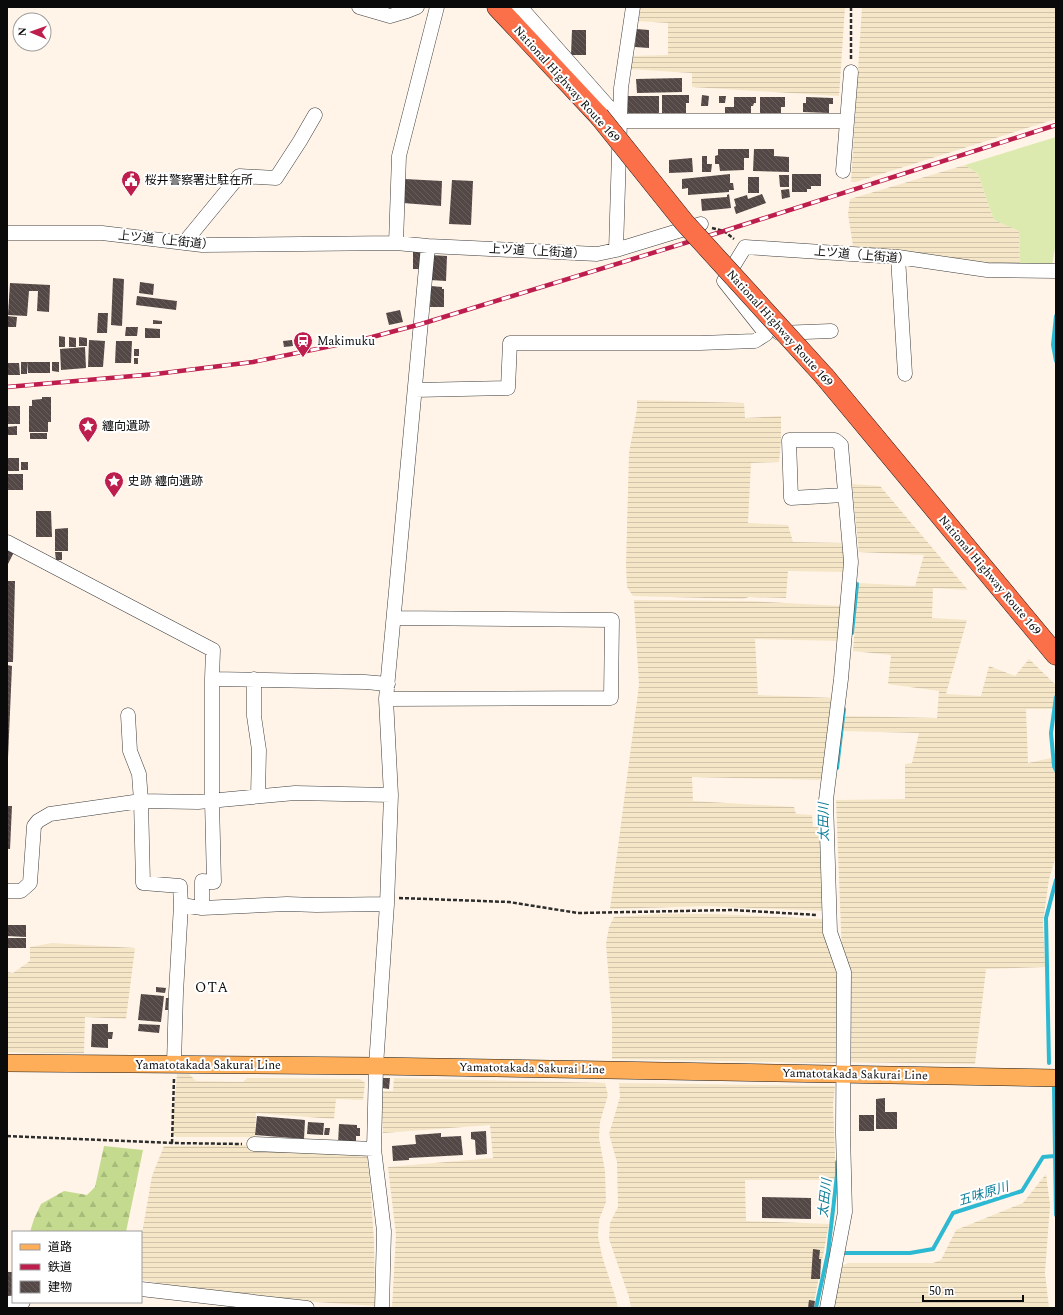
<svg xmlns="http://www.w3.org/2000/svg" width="1063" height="1315" font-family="Spectral,'Noto Sans JP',serif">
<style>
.farmland{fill:url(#farmland-rules)}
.grass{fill:#dceab0}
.forest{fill:url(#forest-firs)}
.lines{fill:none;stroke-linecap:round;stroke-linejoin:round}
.stream{stroke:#2eb9d2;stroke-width:4}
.building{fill:url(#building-back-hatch)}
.minor-casing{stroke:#3d3d3d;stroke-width:15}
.major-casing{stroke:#1b1b1b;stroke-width:18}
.highway-casing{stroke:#1b1b1b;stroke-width:21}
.path{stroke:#2c2c2c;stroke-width:2.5;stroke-dasharray:4 2;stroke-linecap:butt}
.minor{stroke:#fff;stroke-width:14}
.major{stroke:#fead58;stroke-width:17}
.highway{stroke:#fb6f49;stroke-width:20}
.rail-casing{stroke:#be1e4d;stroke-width:4.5}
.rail{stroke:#fff;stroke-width:3;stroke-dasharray:9;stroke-linecap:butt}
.highway-bridge-casing{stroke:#1b1b1b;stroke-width:21;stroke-linecap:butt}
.highway-bridge{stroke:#fb6f49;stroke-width:20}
.labels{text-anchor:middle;stroke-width:4;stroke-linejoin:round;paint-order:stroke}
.street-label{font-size:12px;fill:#0a0a0a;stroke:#fff}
.poi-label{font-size:12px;fill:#0a0a0a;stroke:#fff;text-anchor:start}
.water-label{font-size:13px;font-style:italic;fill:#107e98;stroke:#fff}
.quarter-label{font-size:14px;letter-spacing:1px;fill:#0a0a0a;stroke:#fff}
</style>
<defs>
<pattern id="farmland-rules" width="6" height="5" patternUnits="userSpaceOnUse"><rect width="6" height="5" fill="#f5e6c7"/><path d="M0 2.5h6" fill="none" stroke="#d1c4aa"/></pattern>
<pattern id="forest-firs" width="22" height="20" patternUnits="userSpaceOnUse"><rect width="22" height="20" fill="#c4db8f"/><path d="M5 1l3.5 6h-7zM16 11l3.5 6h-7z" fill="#a7bb7a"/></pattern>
<pattern id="building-back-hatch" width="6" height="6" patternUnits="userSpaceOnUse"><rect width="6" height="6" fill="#534846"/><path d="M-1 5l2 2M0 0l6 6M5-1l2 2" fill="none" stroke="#675e5c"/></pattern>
</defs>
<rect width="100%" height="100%" fill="#fff4e7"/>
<path class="farmland" d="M641 7H845L839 96 692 87V73L628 69 629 56 668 55V23L637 21Z
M862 7H1056V119L856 182H851Z
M965 165 978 174 994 220 1019 230 1020 264 969 262 853 246 848 214 850 199Z
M637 400 744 403 745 418 781 416V440L779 462 751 463 748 523 788 525 793 542 844 543 845 572 788 571 786 598 749 597 743 599 633 596 627 587 626 565 629 453 637 409Z
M852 484 880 486 968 590 933 588 932 618 967 620 946 694 981 696 989 666 1015 676 1029 659 1056 685 1055 709H1026L1028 763 1051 758 1056 771V856L1049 879 1043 922 1045 967 986 969 975 1064 848 1062 841 930 836 800 905 799V764L912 763 919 733 843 731 845 716 937 718 939 691 888 684 891 655 853 651 858 583 915 586 924 555 859 552Z
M634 600 750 601 842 606 840 641 755 639 758 695 834 698 823 780 692 777 693 801 794 807 796 814 812 815 813 827H823V911L707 906 610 909 639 685Z
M663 914H713L823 919 827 925 837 978 836 1063 612 1059V1020L606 944 609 927 614 917Z
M52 943 135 948 126 1019 85 1017 84 1053 7 1052V972L13 973 30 961V947Z
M177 1074H189L196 1081 243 1082 247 1078H271L360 1079 365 1083 363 1100 336 1099 334 1119 256 1113 255 1137H176L172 1132Z
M394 1078 605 1083 608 1095 600 1122 599 1138 605 1171 606 1202 599 1220 598 1236 602 1256 616 1299 618 1308H392L396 1235 388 1167 493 1158 490 1125 383 1133 381 1091H393Z
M619 1083 835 1086 833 1104 836 1180H745L746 1221 829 1224 813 1308H631L629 1297 609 1239 610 1223 618 1207 617 1162 609 1134 620 1097Z
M245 1145 284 1147 365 1155 367 1157 370 1183 374 1241 375 1306 242 1297 141 1280V1239L152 1176 164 1146Z
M1046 1174 1050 1205 1045 1273 1049 1308H830L837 1268 848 1263H933L941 1260 956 1230 1023 1203Z"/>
<path class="grass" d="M1056 137V242L1052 265 1020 264 1019 231 994 220 978 174 965 165Z"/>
<path class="forest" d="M104 1146 143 1150 126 1232H30L34 1219 41 1204 64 1191 87 1195 95 1187Z"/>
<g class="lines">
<path class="stream" d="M1056 316 1053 345 1056 361
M852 633 857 584
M1056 697 1051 733 1054 766 1056 770
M837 768 844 709
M1049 1063 1046 918 1056 880
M1054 1087 1056 1215
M828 1253H910L933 1249 953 1213 1022 1191 1043 1157 1054 1156
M816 1308 828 1253 837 1175V1162"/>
</g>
<path class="building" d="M636 29 649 30V48L635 47Z
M572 30H586V55H571Z
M682 78V92L637 93 636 79Z
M662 95H689V103H686V113H662Z
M702 95 709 96 708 106H701Z
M627 96H659V113H627Z
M719 96H726L725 103H719Z
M734 97H756V103H754L753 106H751V113H725V107H734Z
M760 97H785V107H781V113H760Z
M806 97 833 98V104H829V113L803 112V103H806Z
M718 149H749V158H744V170L720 171 719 164H715V156L718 155Z
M754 149H774V156L789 157V172L753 171Z
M702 156H707V164H712L711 172H702Z
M692 158 693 172 669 173V160Z
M730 174V183H733L734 190H729V192L688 195V188L682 189V179Z
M792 174H821V186H811V189H807V192H792Z
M779 175H789V187H780Z
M748 177H759V193H748Z
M405 179 442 181 441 206 403 203Z
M452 180 473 181 471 225 449 224Z
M789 189 790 197 782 199 781 190Z
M729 194 731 208 702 211 701 199 727 197V195Z
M762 194 766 203 736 214 734 207 736 206 734 199 747 195 748 199Z
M413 250H421V269H413Z
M431 255 447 256 446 281 430 280Z
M113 278 124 279 122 326 111 325Z
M140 282 154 284 153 295 139 293Z
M10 283 50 285 49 312 37 311 38 291H29L27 316 8 315Z
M431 286 442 287V289H444V307H430Z
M137 296 177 301 176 310 136 305Z
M400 310 403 322 389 325 386 313Z
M98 313H108L107 333H97Z
M7 316 17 317 16 327H7Z
M153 320 162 321V324H153Z
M126 327H138L137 336H125Z
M145 328 160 329V338H145Z
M59 336 65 337V347H59Z
M69 337 76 338V347H69Z
M79 337 87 338V346H79Z
M89 340 105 341 103 367H88Z
M292 340 293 346 284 347 283 341Z
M116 341H132L131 363H115Z
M85 347 86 368 61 370 60 349Z
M134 349H139V356H134Z
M134 358H138V364H134Z
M21 362H27V374H21Z
M27 362H50V373H28Z
M52 362H59V372L52 371Z
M7 363H19L20 375H7Z
M42 397H51V422H48V432H29V406H32V400L42 399Z
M7 406H20V424H7Z
M17 426V435H7V427Z
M30 433H47V439H30Z
M7 458H19V471H7Z
M21 462H28V470H21Z
M7 474H23V490H7Z
M36 511H51L52 537H36Z
M68 528V551H55V529Z
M7 548 14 552 7 566Z
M55 552H62V560H56Z
M7 581H15L13 662H7Z
M7 665 12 666 8 758H7Z
M7 806H12L10 849H7Z
M7 925H26V937L7 936Z
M7 938H26V948H7Z
M156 987 166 988 165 993 156 992Z
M141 994 164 996 161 1022 138 1020Z
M166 998H169L168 1010H165Z
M92 1024H108V1032H113L112 1039H108V1048L91 1047Z
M139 1024 160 1025 159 1033 138 1031Z
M383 1078H390L389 1089 382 1088Z
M885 1098V1112H897V1129H876V1099Z
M859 1115H874V1131H859Z
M257 1116 305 1120 304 1139 255 1135Z
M308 1122 324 1123 323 1135 307 1134Z
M339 1124 357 1125V1128H360V1136H356V1144H338Z
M325 1128H330L329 1135H324Z
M486 1131 487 1154 476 1155 475 1140 471 1139V1132Z
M441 1133V1137L461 1136 463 1155 409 1158V1160L393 1161 392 1146 416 1144 415 1135Z
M762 1197 811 1198V1219L762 1218Z
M813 1249 820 1250 819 1259H821L820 1279H811Z
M7 1272H13V1296H7Z
M809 1300 815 1301 814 1308H808Z"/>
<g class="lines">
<defs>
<path id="minor" d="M359 7 390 16 407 11 417 7
M514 7 522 9 621 121H847
M843 171 851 72
M7 233H102L202 245 396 243 428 246 597 254 616 250 701 224
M184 243 239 176 276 178 300 141 315 115
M396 243 399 156 437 7
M616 250 621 88 633 7
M898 257 905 374
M779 333 831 331
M415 390 508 388 510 343H700L755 341 766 334 724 281 745 247 898 257 987 270 1056 271
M7 542 213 650 212 679 365 682 388 684
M254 679V716L259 750 258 796
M386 699 611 698 612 620 394 618
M128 715 130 751 139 774 141 801 143 883 180 886 181 905 176 993 174 1064
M7 891H21L30 883 34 826 38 821 50 814 141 801 198 802 295 793 391 795
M181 905 202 908 287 904 316 905 387 904
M202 908V881L214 882 212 801V679
M254 1144 374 1149
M141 1289 307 1308
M7 1303 23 1302
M382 1308 384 1231 374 1149 376 1066 387 904 391 795 386 699 428 246
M827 1308 845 1212 843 1133 844 972 830 932 826 800 841 679 851 562 841 445 835 440H789L791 498 844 495"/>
<path id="major" d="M7 1063 376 1066 1056 1078"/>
<path id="highway" d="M497 7 599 116
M825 377 1056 655"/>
</defs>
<use href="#minor" class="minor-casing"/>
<use href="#major" class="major-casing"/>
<use href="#highway" class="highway-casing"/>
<path class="path" d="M851 59V7
M712 228 724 231 734 239
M399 898 509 902 578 913 733 910 817 915
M7 1136 172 1143 242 1144
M172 1143 174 1078"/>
<use href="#minor" class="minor"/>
<use href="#major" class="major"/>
<use href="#highway" class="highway"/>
<defs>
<path id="rail" d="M7 387 156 374 204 368 253 362 361 340 421 324 724 231 1056 125"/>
</defs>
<use href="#rail" class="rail-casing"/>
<use href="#rail" class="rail"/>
<defs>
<path id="highway-bridge" d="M599 116 684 222 825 377"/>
</defs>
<use href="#highway-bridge" class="highway-bridge-casing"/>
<use href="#highway-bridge" class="highway-bridge"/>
</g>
<defs>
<symbol id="civic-pin" viewBox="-11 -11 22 30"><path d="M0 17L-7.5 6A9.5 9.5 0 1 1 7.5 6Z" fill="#be1e4d" stroke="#fff"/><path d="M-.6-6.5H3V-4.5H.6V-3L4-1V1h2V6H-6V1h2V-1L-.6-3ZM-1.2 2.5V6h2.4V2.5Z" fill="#fff"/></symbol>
<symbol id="station-pin" viewBox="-11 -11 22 30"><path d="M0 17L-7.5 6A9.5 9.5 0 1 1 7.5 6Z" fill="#be1e4d" stroke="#fff"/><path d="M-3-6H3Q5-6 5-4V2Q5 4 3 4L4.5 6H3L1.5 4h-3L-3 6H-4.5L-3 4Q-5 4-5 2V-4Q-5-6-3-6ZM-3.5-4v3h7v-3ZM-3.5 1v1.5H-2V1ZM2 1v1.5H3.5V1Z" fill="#fff"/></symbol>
<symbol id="sight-pin" viewBox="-11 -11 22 30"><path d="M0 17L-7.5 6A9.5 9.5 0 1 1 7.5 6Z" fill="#be1e4d" stroke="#fff"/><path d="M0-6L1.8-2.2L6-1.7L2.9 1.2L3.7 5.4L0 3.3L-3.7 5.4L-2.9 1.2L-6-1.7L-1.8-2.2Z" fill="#fff"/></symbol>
</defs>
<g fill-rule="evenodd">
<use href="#civic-pin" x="120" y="169" width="22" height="30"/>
<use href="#station-pin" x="292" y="330" width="22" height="30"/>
<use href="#sight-pin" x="77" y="415" width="22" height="30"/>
<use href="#sight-pin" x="103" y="470" width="22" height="30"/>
</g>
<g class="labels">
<g class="street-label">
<text transform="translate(567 84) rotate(48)" y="4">National Highway Route 169</text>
<text transform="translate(166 240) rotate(6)" y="4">上ツ道（上街道）</text>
<text transform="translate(537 251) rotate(3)" y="4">上ツ道（上街道）</text>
<text transform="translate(862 255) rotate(5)" y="4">上ツ道（上街道）</text>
<text transform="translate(780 328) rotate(48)" y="4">National Highway Route 169</text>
<text transform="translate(990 575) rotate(50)" y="4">National Highway Route 169</text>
<text x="208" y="1069">Yamatotakada Sakurai Line</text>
<text transform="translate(532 1068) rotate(1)" y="4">Yamatotakada Sakurai Line</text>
<text transform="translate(855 1074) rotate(1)" y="4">Yamatotakada Sakurai Line</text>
</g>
<g class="poi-label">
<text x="145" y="184">桜井警察署辻駐在所</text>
<text x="317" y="345">Makimuku</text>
<text x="102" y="430">纏向遺跡</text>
<text x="128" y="485">史跡 纏向遺跡</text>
</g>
<g class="water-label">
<text transform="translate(823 822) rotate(-91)" y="5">太田川</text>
<text transform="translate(983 1193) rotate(-17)" y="5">五味原川</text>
<text transform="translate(824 1198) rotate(-84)" y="5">太田川</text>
</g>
<g class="quarter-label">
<text x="212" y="992">OTA</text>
</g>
</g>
<rect width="1063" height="1315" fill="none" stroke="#0a0a0a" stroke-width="16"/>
<rect x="12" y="1231" width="130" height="72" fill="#ffffff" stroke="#9d9d9d"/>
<rect x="20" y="1244" width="20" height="6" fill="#fead58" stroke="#9d9d9d"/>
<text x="48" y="1251" font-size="12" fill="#0a0a0a">道路</text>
<rect x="20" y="1264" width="20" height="6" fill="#be1e4d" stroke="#9d9d9d"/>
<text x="48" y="1271" font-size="12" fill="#0a0a0a">鉄道</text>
<rect x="20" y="1281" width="20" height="12" fill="url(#building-back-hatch)" stroke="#9d9d9d"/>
<text x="48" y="1291" font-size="12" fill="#0a0a0a">建物</text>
<g transform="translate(32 32) rotate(272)"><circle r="19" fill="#ffffff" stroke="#9d9d9d"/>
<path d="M0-3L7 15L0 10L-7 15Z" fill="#be1e4d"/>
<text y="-6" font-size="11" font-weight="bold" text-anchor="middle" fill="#0a0a0a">N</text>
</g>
<path d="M923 1295v6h100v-6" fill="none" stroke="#0a0a0a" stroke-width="2"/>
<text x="929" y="1295" font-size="12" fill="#0a0a0a" stroke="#ffffff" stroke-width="3" paint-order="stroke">50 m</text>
</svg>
